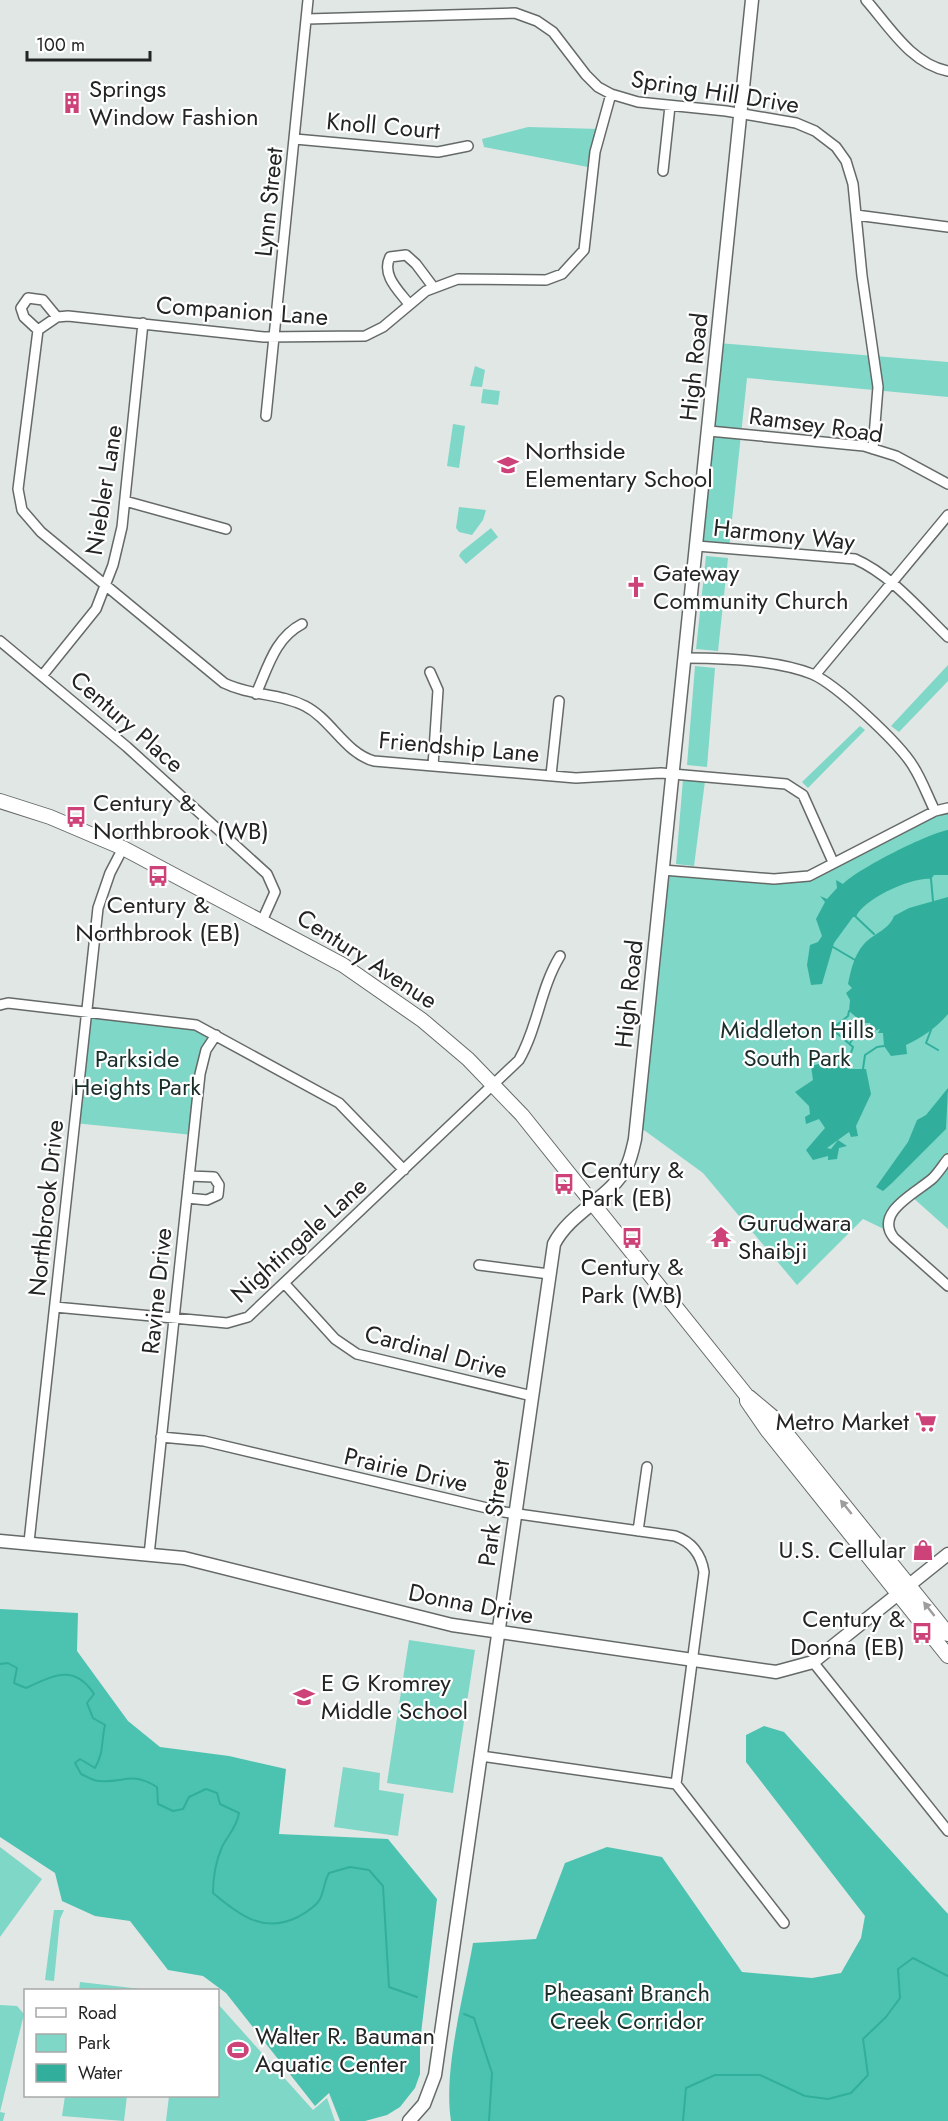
<svg xmlns="http://www.w3.org/2000/svg" width="948" height="2121" font-family="Jost,sans-serif">
<style>
.green{fill:#7fd7c7}
.forest{fill:#4cc3b0}
.water{fill:#32af9c}
.lines{fill:none;stroke-linecap:round;stroke-linejoin:round}
.stream{stroke:#32af9c;stroke-width:2}
.minor-casing{stroke:#656a69;stroke-width:12}
.tertiary-casing{stroke:#656a69;stroke-width:15}
.secondary-casing{stroke:#656a69;stroke-width:16}
.minor{stroke:#fff;stroke-width:9}
.tertiary{stroke:#fff;stroke-width:12}
.secondary{stroke:#fff;stroke-width:14}
.oneway{fill:#9c9d9c}
.labels{text-anchor:middle;stroke-width:4.5;stroke-linejoin:round;paint-order:stroke}
.poi-label{font-size:24px;fill:#232524;stroke:#fff;text-anchor:start}
.street-label{font-size:24px;fill:#232524;stroke:#fff}
.park-label{font-size:24px;fill:#1a2e2a;stroke:#fff}
</style>
<rect width="100%" height="100%" fill="#e1e7e5"/>
<path class="green" d="M528 127 600 129 593 168 484 147 482 139Z
M718 343 948 362V397L747 378 729 548 697 546Z
M475 366 485 370 482 387 470 386Z
M483 389 500 391 498 405 481 403Z
M453 424 465 426 459 468 447 466Z
M459 507 486 510 483 520 472 535 459 532 456 528Z
M491 528 498 537 466 564 459 556 461 552Z
M706 556 728 558 718 651 696 649Z
M948 665V681L899 732 891 726Z
M695 666 715 668 707 767 687 765Z
M860 726 865 730 808 788 802 782Z
M683 779 705 781 694 866 676 864Z
M948 808V1229L911 1196 894 1208 890 1232 863 1219 797 1285 703 1173 637 1125 663 870 697 874 809 876Z
M86 1012 166 1020 216 1035 206 1050 193 1135 74 1123Z
M409 1640 475 1650 453 1793 387 1783Z
M343 1767 380 1773 379 1790 404 1794 398 1836 334 1827Z
M0 1847 42 1879 0 1937Z
M54 1910H64L60 1919 54 1981 45 1980Z
M80 1982 141 1989 79 1990Z
M218 2004 313 2110 327 2098 335 2121H166L169 2096H218Z
M0 2005 17 2006 24 2014 0 2112 5 2113 3 2121H0Z
M65 2096H127L124 2121 62 2116Z"/>
<path class="forest" d="M0 1609 78 1613 77 1651 128 1721 160 1747 229 1756 286 1769 279 1834 388 1839 437 1899 420 2042V2074L415 2088 400 2107 387 2115 365 2121H340L329 2093 315 2106 226 1993 203 1976 168 1970 130 1921 95 1916 62 1901 55 1873 0 1837Z
M764 1726 784 1732 948 1914V2121H451C443 2070 464 1995 473 1943L536 1939 565 1863 607 1847 662 1857 742 1972 812 1978 841 1973 861 1938 865 1916 746 1762V1735Z"/>
<path class="water" d="M948 830V875H934L931 879C912 877 863 899 856 917H853L834 943 822 984 811 985 807 965 810 945 818 942 822 936 816 919 825 902 820 896 827 899 837 888 836 880 843 884C859 868 929 833 948 830Z
M948 897V1014C937 1027 922 1038 906 1045L907 1054 891 1056 884 1046 883 1033H878L880 1029 874 1031 870 1023H863L849 1011 850 1000 846 993 852 988 848 984C851 970 854 955 864 944 874 933 889 930 894 916L909 908Z
M826 1062 851 1069H866L871 1094 856 1126 858 1136 851 1137 849 1132 827 1148 831 1149 838 1140 847 1146 839 1148 837 1159 828 1160V1156L813 1160 806 1150 825 1128 819 1119 806 1124 805 1117 810 1114 809 1106 795 1092 813 1080 811 1066Z
M948 1088 946 1129 892 1183 883 1191 876 1187 908 1142 917 1120 926 1115Z"/>
<g class="lines">
<path class="stream" d="M931 879 933 901
M856 917 874 934
M833 947 855 960
M931 1030 926 1043 938 1050
M850 1043 863 1023
M846 1067 853 1047 832 1029 848 1016 849 1011
M863 1069 865 1055 877 1047 884 1046
M0 1664 8 1663 17 1668 14 1683 26 1688C53 1676 74 1663 94 1694L87 1703 93 1718 105 1725C101 1743 104 1752 95 1768L80 1759 75 1763 81 1774C86 1776 93 1781 99 1781 126 1783 130 1771 157 1787L158 1804 173 1811 183 1809 189 1797 206 1789 217 1793 220 1804 239 1813C237 1827 228 1835 222 1847 215 1863 213 1876 213 1893 239 1915 263 1934 298 1917 305 1913 316 1907 320 1899 324 1891 324 1882 329 1873L350 1867 369 1870 383 1886 389 1987 417 1997
M464 2014 474 2018 492 2073 489 2121
M683 2121 686 2088 715 2075H760L805 2096 828 2099 851 2093 868 2075 863 2039 886 2017 900 1998 898 1969 913 1958 948 1976"/>
<defs>
<path id="minor" d="M866 0C889 26 911 64 948 71
M307 19 515 13 537 21 553 32 586 75 598 87 611 94 638 102 726 111 796 123 815 131 836 147 846 161 853 184 862 276 878 387 873 449
M295 139 438 152 468 146
M663 171 670 106
M856 215 948 227
M409 304C399 291 381 275 390 257L406 255 416 264 434 288
M38 330 18 489 22 510 41 532 224 683C250 696 280 693 305 706 331 719 345 753 374 761L576 778 661 773 786 784 803 795 833 862
M38 330 57 317 68 316 264 337 365 336 383 327 426 291 458 279 546 280 562 274 584 250 595 152 611 94
M38 330 24 317 21 308 28 298 43 300 57 317
M266 416 308 0
M709 431 864 446 896 456 948 484
M125 501 226 529
M697 546 855 559C891 575 919 609 948 637
M0 641 127 747 267 874 275 892 262 921
M685 658C723 658 777 660 812 674 836 684 899 743 913 766 922 780 928 797 935 811
M430 672 438 690 433 766
M815 675 948 515
M42 676 96 609 113 565 122 527 143 323
M256 694C268 667 275 638 302 624
M551 775 559 701
M663 870 774 879 809 876 935 811 948 808
M0 1005 8 1003 196 1025 339 1103 404 1170
M948 1159C943 1165 939 1172 933 1178 918 1192 873 1212 894 1238L948 1286
M187 1198 207 1200 218 1195 219 1185 214 1177 189 1176
M479 1265 549 1274
M285 1284 335 1339 357 1354 532 1396
M55 1307 227 1323 248 1317 519 1060C538 1027 540 989 560 956
M161 1437 204 1441 504 1512 675 1536C692 1542 701 1554 704 1572L676 1784
M638 1531 647 1467
M29 1542 98 908 110 873 123 848
M149 1555 200 1074 206 1050 216 1035
M813 1662 948 1831
M481 1756 676 1784 784 1923"/>
<path id="tertiary" d="M0 1541 184 1558 452 1625 776 1672 813 1662 948 1554
M409 2121 424 2104 435 2075 554 1244C571 1211 611 1198 627 1166 631 1158 633 1148 635 1139L752 0"/>
<path id="secondary" d="M0 801 50 817 123 848 343 965 422 1020 468 1059 522 1115 747 1396V1401L767 1430 948 1656
M749 1397 774 1418 948 1634"/>
</defs>
<use href="#minor" class="minor-casing"/>
<use href="#tertiary" class="tertiary-casing"/>
<use href="#secondary" class="secondary-casing"/>
<use href="#minor" class="minor"/>
<use href="#tertiary" class="tertiary"/>
<use href="#secondary" class="secondary"/>
</g>
<defs><path id="oneway-solid" d="M-6-.8H1V-3.2L6.5 0L1 3.2V.8H-6Z" transform="scale(1.5)"/></defs>
<g class="oneway">
<use href="#oneway-solid" transform="translate(846 1507) rotate(-129)"/>
<use href="#oneway-solid" transform="translate(929 1609) rotate(-128)"/>
</g>
<defs>
<symbol id="building-bare" viewBox="-9 -9 18 18"><path d="M-4-6H4V6H1V3H-1V6H-4ZM-2.5-4.3h1.7v1.8h-1.7ZM.8-4.3h1.7v1.8H.8ZM-2.5-1h1.7V.8h-1.7ZM.8-1h1.7V.8H.8Z" fill="#cd4278" stroke="#fff" stroke-width="2.5" paint-order="stroke"/></symbol>
<symbol id="school-bare" viewBox="-9 -9 18 18"><path d="M0-5L7-2L0 1L-7-2ZM-4 1L0 2.5L4 1V4Q0 6-4 4Z" fill="#cd4278" stroke="#fff" stroke-width="2.5" paint-order="stroke"/></symbol>
<symbol id="church-bare" viewBox="-9 -9 18 18"><path d="M-1.2-6h2.4v3.5h3.3v2.4h-3.3V6h-2.4V-.1h-3.3v-2.4h3.3Z" fill="#cd4278" stroke="#fff" stroke-width="2.5" paint-order="stroke"/></symbol>
<symbol id="bus-bare" viewBox="-9 -9 18 18"><path d="M-5-6H5V4H4V6H2V4H-2V6H-4V4H-5ZM-3.5-4V0h7V-4ZM-3.5 1.2v1.5H-2V1.2ZM2 1.2v1.5H3.5V1.2Z" fill="#cd4278" stroke="#fff" stroke-width="2.5" paint-order="stroke"/></symbol>
<symbol id="temple-bare" viewBox="-9 -9 18 18"><path d="M0-6L5-2H3V0L6.5 2.5H4V6H1.5V3h-3V6H-4V2.5H-6.5L-3 0V-2H-5Z" fill="#cd4278" stroke="#fff" stroke-width="2.5" paint-order="stroke"/></symbol>
<symbol id="supermarket-bare" viewBox="-9 -9 18 18"><path d="M-6-5.5h2.5l.6 2H6L4.5 2H-2.5L-4.4-4H-6ZM-1.5 3.2a1.3 1.3 0 1 0 .1 0ZM3 3.2a1.3 1.3 0 1 0 .1 0Z" fill="#cd4278" stroke="#fff" stroke-width="2.5" paint-order="stroke"/></symbol>
<symbol id="shop-bare" viewBox="-9 -9 18 18"><path d="M-5-2.5h2.3a2.7 3.5 0 0 1 5.4 0H5L5.5 6h-11ZM-1.5-2.5h3a1.5 2.3 0 0 0-3 0Z" fill="#cd4278" stroke="#fff" stroke-width="2.5" paint-order="stroke"/></symbol>
<symbol id="stadium-bare" viewBox="-9 -9 18 18"><path d="M0-5a6.5 5 0 1 0 0 10a6.5 5 0 1 0 0-10ZM-3.5-1.8h7v3.6h-7Z" fill="#cd4278" stroke="#fff" stroke-width="2.5" paint-order="stroke"/></symbol>
</defs>
<g fill-rule="evenodd">
<use href="#building-bare" x="57" y="88" width="30" height="30"/>
<use href="#school-bare" x="493" y="450" width="30" height="30"/>
<use href="#church-bare" x="621" y="572" width="30" height="30"/>
<use href="#bus-bare" x="61" y="802" width="30" height="30"/>
<use href="#bus-bare" x="143" y="861" width="30" height="30"/>
<use href="#bus-bare" x="549" y="1169" width="30" height="30"/>
<use href="#temple-bare" x="706" y="1222" width="30" height="30"/>
<use href="#bus-bare" x="617" y="1223" width="30" height="30"/>
<use href="#supermarket-bare" x="911" y="1407" width="30" height="30"/>
<use href="#shop-bare" x="908" y="1535" width="30" height="30"/>
<use href="#bus-bare" x="907" y="1618" width="30" height="30"/>
<use href="#school-bare" x="289" y="1682" width="30" height="30"/>
<use href="#stadium-bare" x="223" y="2035" width="30" height="30"/>
</g>
<g class="labels">
<g class="poi-label">
<text x="89" y="97">Springs<tspan x="89" dy="28">Window Fashion</tspan></text>
<text x="525" y="459">Northside<tspan x="525" dy="28">Elementary School</tspan></text>
<text x="653" y="581">Gateway<tspan x="653" dy="28">Community Church</tspan></text>
<text x="93" y="811">Century &amp;<tspan x="93" dy="28">Northbrook (WB)</tspan></text>
<text x="158" y="913" text-anchor="middle">Century &amp;<tspan x="158" dy="28">Northbrook (EB)</tspan></text>
<text x="581" y="1178">Century &amp;<tspan x="581" dy="28">Park (EB)</tspan></text>
<text x="738" y="1231">Gurudwara<tspan x="738" dy="28">Shaibji</tspan></text>
<text x="632" y="1275" text-anchor="middle">Century &amp;<tspan x="632" dy="28">Park (WB)</tspan></text>
<text x="909" y="1430" text-anchor="end">Metro Market</text>
<text x="906" y="1558" text-anchor="end">U.S. Cellular</text>
<text x="905" y="1627" text-anchor="end">Century &amp;<tspan x="905" dy="28">Donna (EB)</tspan></text>
<text x="321" y="1691">E G Kromrey<tspan x="321" dy="28">Middle School</tspan></text>
<text x="255" y="2044">Walter R. Bauman<tspan x="255" dy="28">Aquatic Center</tspan></text>
</g>
<g class="street-label">
<text transform="translate(715 92) rotate(9)" y="8">Spring Hill Drive</text>
<text transform="translate(383 126) rotate(5)" y="8">Knoll Court</text>
<text transform="translate(269 202) rotate(-84)" y="8">Lynn Street</text>
<text transform="translate(242 311) rotate(4)" y="8">Companion Lane</text>
<text transform="translate(694 367) rotate(-84)" y="8">High Road</text>
<text transform="translate(816 425) rotate(8)" y="8">Ramsey Road</text>
<text transform="translate(104 490) rotate(-81)" y="8">Niebler Lane</text>
<text transform="translate(784 535) rotate(6)" y="8">Harmony Way</text>
<text transform="translate(127 722) rotate(41)" y="8">Century Place</text>
<text transform="translate(459 747) rotate(5)" y="8">Friendship Lane</text>
<text transform="translate(367 959) rotate(33)" y="8">Century Avenue</text>
<text transform="translate(629 994) rotate(-84)" y="8">High Road</text>
<text transform="translate(46 1208) rotate(-84)" y="8">Northbrook Drive</text>
<text transform="translate(299 1240) rotate(-42)" y="8">Nightingale Lane</text>
<text transform="translate(157 1291) rotate(-84)" y="8">Ravine Drive</text>
<text transform="translate(436 1352) rotate(15)" y="8">Cardinal Drive</text>
<text transform="translate(406 1470) rotate(13)" y="8">Prairie Drive</text>
<text transform="translate(494 1513) rotate(-82)" y="8">Park Street</text>
<text transform="translate(471 1604) rotate(11)" y="8">Donna Drive</text>
</g>
<g class="park-label">
<text x="797" y="1038">Middleton Hills<tspan x="797" dy="28">South Park</tspan></text>
<text x="137" y="1067">Parkside<tspan x="137" dy="28">Heights Park</tspan></text>
<text x="627" y="2001">Pheasant Branch<tspan x="627" dy="28">Creek Corridor</tspan></text>
</g>
</g>
<rect x="24" y="1989" width="195" height="108" fill="#ffffff" stroke="#a7a8a7" stroke-width="1.5"/>
<rect x="36" y="2008" width="30" height="9" fill="#ffffff" stroke="#a7a8a7" stroke-width="1.5"/>
<text x="78" y="2019" font-size="18" fill="#232524">Road</text>
<rect x="36" y="2034" width="30" height="18" fill="#7fd7c7" stroke="#a7a8a7" stroke-width="1.5"/>
<text x="78" y="2049" font-size="18" fill="#232524">Park</text>
<rect x="36" y="2064" width="30" height="18" fill="#32af9c" stroke="#a7a8a7" stroke-width="1.5"/>
<text x="78" y="2079" font-size="18" fill="#232524">Water</text>
<path d="M27 51v9h123v-9" fill="none" stroke="#232524" stroke-width="3"/>
<text x="36" y="51" font-size="18" fill="#232524" stroke="#ffffff" stroke-width="4.5" paint-order="stroke">100 m</text>
</svg>
